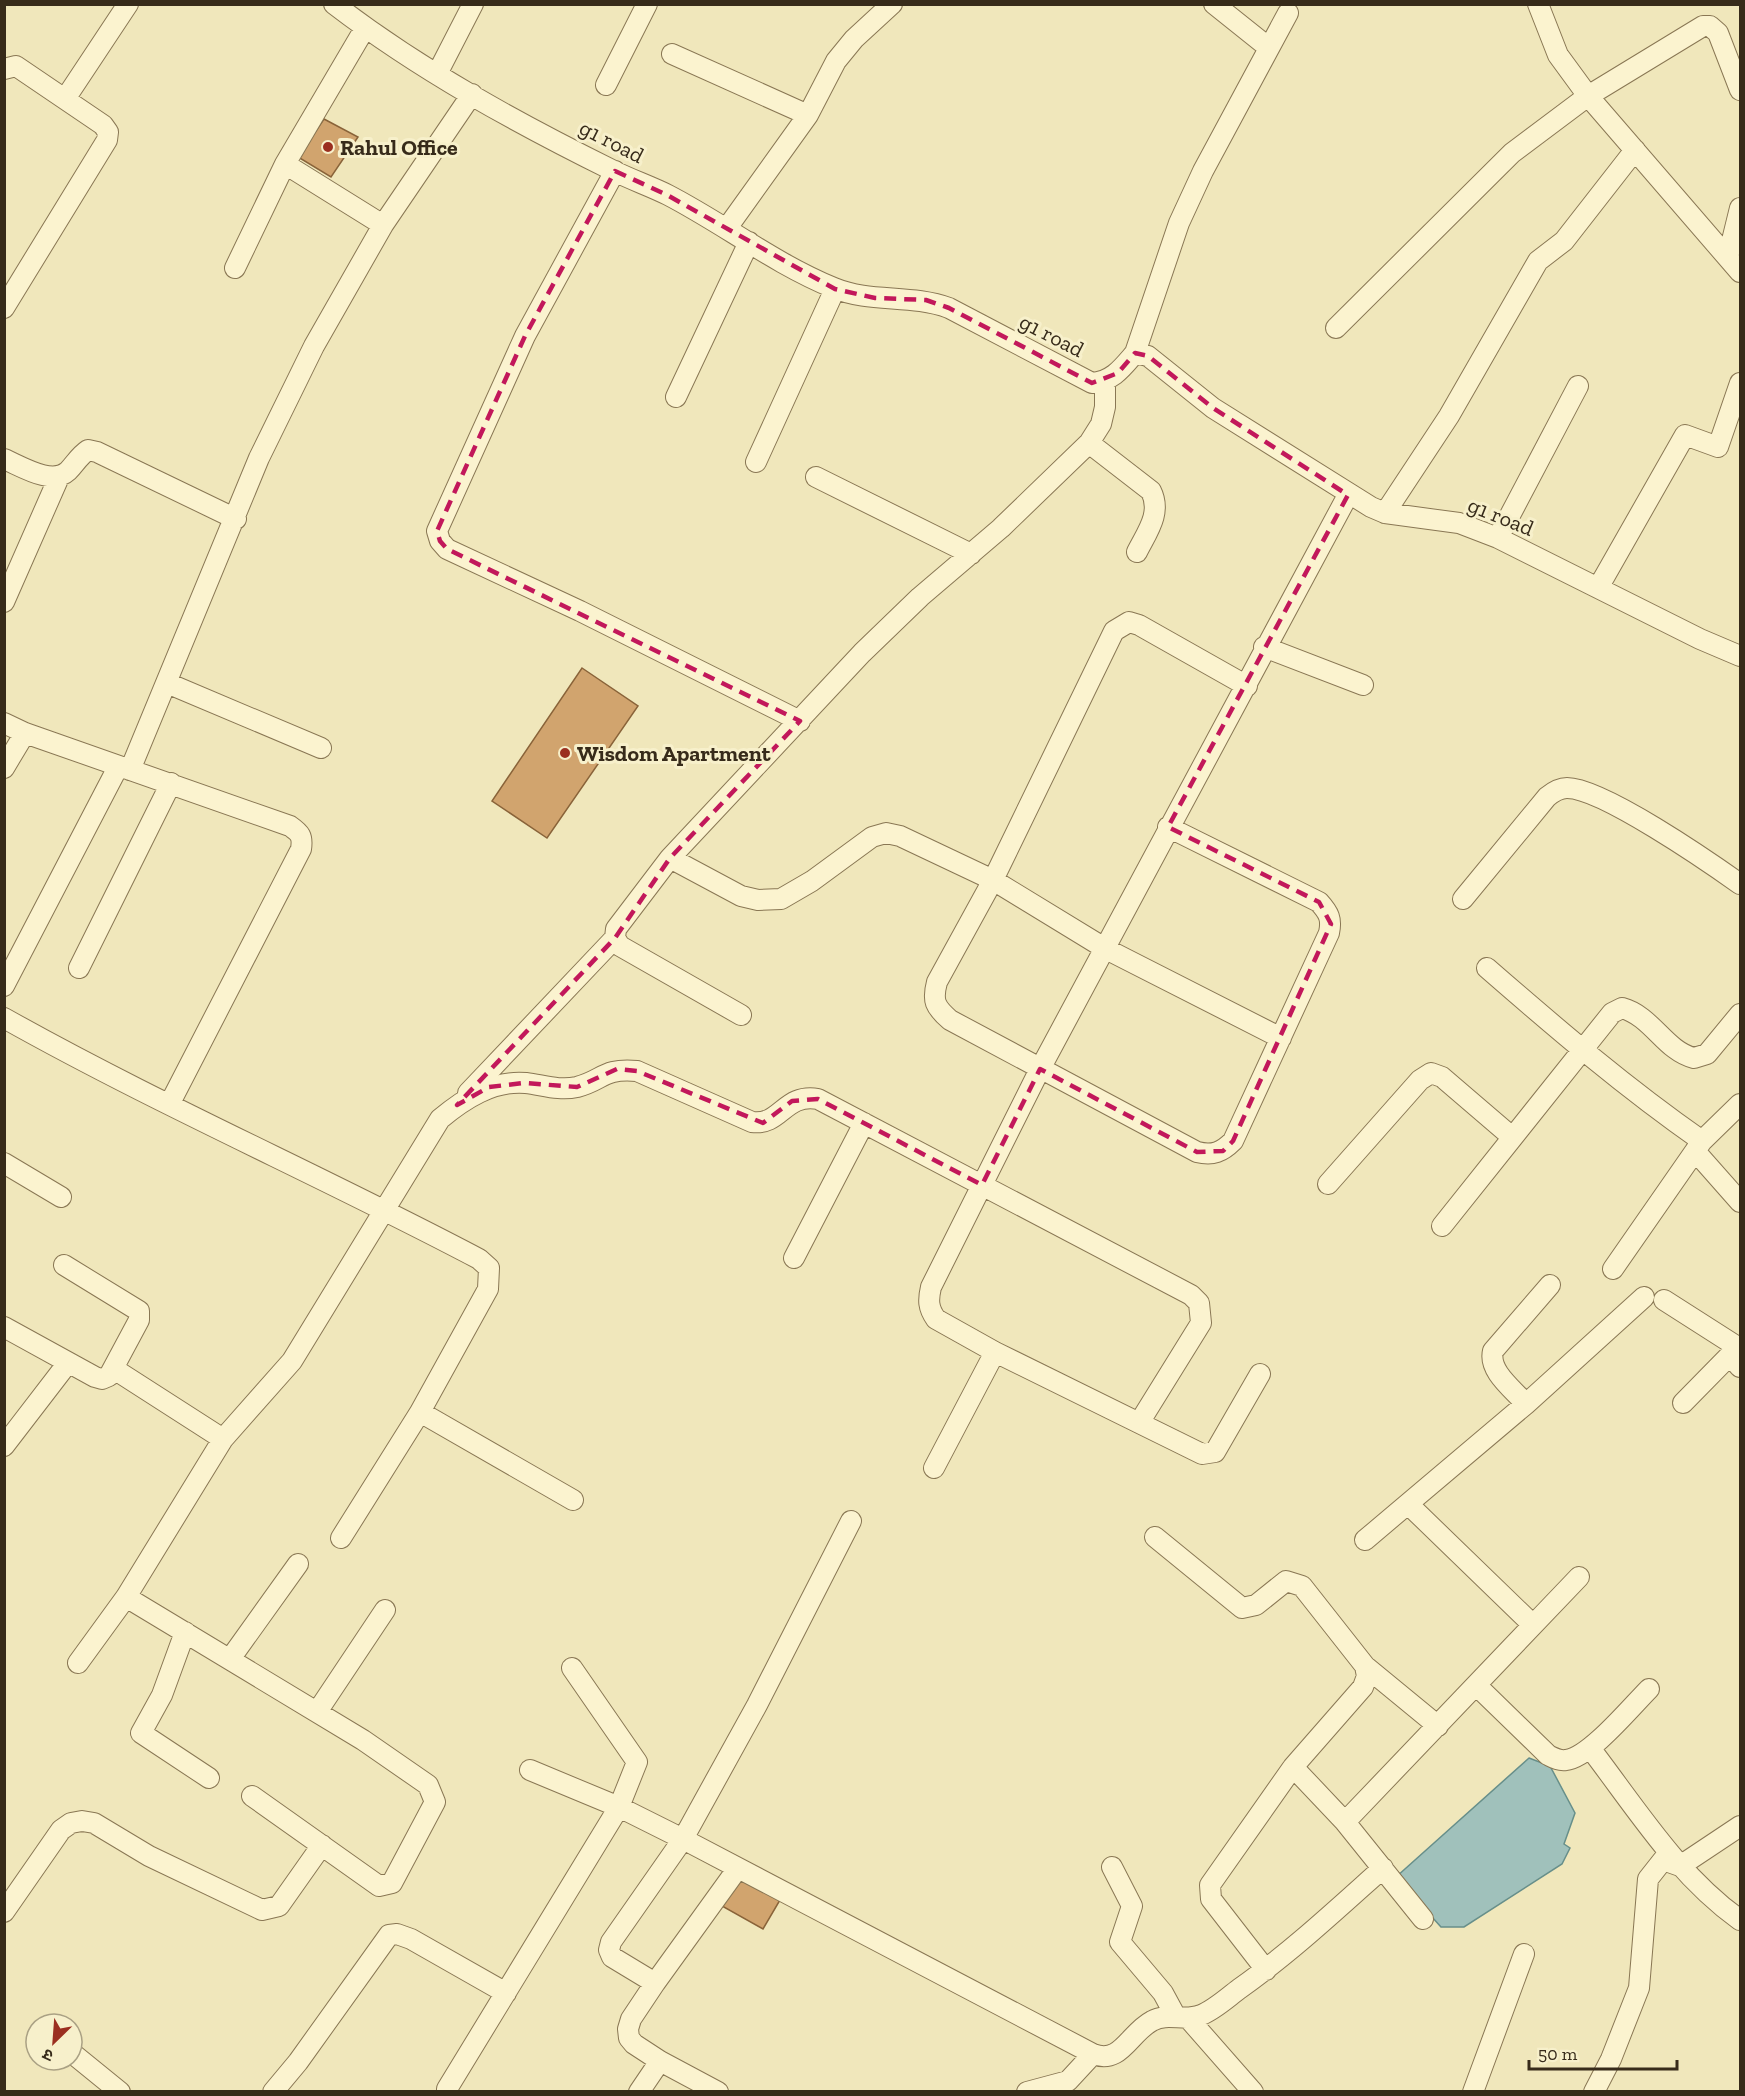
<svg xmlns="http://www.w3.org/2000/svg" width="1745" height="2096" font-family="'Zilla Slab','Noto Sans Devanagari',serif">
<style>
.water{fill:#a0c1bb;stroke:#678f8a;stroke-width:1.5}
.building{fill:#d1a46e;stroke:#896339;stroke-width:1.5}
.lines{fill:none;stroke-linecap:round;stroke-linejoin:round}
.minor-casing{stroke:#897754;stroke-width:22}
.minor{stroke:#fbf3cf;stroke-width:20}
.marked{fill:none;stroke:#c2185b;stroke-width:4.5;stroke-dasharray:12 8;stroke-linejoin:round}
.poi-dot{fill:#9b2f20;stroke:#f7f0cb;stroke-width:2}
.labels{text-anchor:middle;stroke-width:6;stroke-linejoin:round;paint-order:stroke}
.street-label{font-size:22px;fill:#372b1a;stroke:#f7f0cb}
.poi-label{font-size:22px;font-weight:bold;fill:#372b1a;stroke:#f7f0cb;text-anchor:start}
</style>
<rect width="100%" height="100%" fill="#f0e7bb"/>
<path class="water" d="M1529 1758 1550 1766 1575 1813 1564 1844 1570 1848 1562 1864 1464 1927H1441L1396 1877Z"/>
<path class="building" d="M324 119 358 137 331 177 298 157Z
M582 668 638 706 547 838 492 801Z
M739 1876 780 1900 763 1929 722 1906Z"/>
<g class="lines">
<defs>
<path id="minor" d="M334 4C420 70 517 123 614 171 632 180 650 186 668 195 724 224 775 264 834 288 870 303 911 294 949 308L1092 383C1113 381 1122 368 1135 353L1148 356 1213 408 1371 507 1385 513 1459 523 1498 538 1700 639 1740 656
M1214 4 1269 48
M1538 4 1558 55 1588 96 1740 272
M672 54 808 115
M4 69 16 66 103 125 108 132 107 140 4 308
M437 74 473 4
M606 85 647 4
M65 99 128 4
M285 164 383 225
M615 171 525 336 437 531 440 541 447 549 580 611 800 721
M727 228 808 115 836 61 854 39 892 4
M1728 257 1740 208
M235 268 285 164 365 28
M1336 328 1512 153 1588 96 1703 26H1710L1718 33 1740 90
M1135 353 1179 223 1203 171 1288 13
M676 397 749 242
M1089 443 1151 491C1162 513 1147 532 1137 552
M4 459C21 466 52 486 68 471 75 464 79 456 88 450L97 452 236 519
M756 462 835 289
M816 477 971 554
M1385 513 1449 416 1538 261 1564 241 1635 150
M1498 538 1578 386
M1598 588 1685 435 1718 447 1740 383
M4 602 59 477
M1264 647 1363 685
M167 683 321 748
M4 723 25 733 290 826C300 833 303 836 301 849L170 1103
M4 768 25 733
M130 770 259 458 314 346 383 225 472 94
M1168 827 1319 902C1329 913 1332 919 1329 933L1233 1141C1222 1152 1213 1156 1197 1152L950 1020C935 1007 932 1001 937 982L993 880 1114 631 1129 622 1139 625 1247 686
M670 858 741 896 758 900 781 899 812 881 872 837 886 833 900 836 993 880 1106 949 1281 1038
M1463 899 1547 797C1553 792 1559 788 1567 788 1602 788 1709 862 1740 884
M79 968 171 783
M1487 968C1557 1029 1626 1088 1702 1141
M4 986 118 767
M741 1015 620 946 615 938 616 929 670 858 862 653 920 597 1001 528 1089 443 1101 424 1105 407V382
M4 1018C159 1105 322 1176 479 1259L489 1268 488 1289 420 1412 341 1538
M468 1093 615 938
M1695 1151 1740 1202
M4 1163 61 1197
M1328 1184 1420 1080 1431 1073 1442 1077 1512 1137
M1442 1226 1612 1013 1622 1008C1652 1016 1665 1051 1694 1058L1707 1054 1740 1014
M794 1258 864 1123
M1613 1269 1702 1141 1740 1104
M1664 1300 1736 1346 1730 1356 1740 1367
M4 1327 95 1377 102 1379 109 1376 139 1320V1311L64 1265
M1260 1374 1215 1452 1202 1454 995 1352 936 1319C928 1308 928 1300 931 1287L1040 1069 1348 495
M1683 1403 1738 1347
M1526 1404C1513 1389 1488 1371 1493 1351L1550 1285
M420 1412 573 1500
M223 1439 292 1361 440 1119C464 1099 493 1080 526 1083 543 1085 559 1091 577 1087 604 1080 602 1068 637 1071L752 1122C781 1126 784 1093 818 1099L1191 1295 1199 1303 1201 1323 1139 1423
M4 1446 67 1364
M934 1468 995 1352
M1408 1504 1533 1625
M1155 1537 1242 1608 1256 1605 1286 1581 1302 1586 1365 1666 1367 1676 1363 1687 1293 1767 1210 1885 1211 1899 1266 1970
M1365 1540 1526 1404 1644 1297
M126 1597 363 1740 428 1785 435 1802 392 1883 379 1886 252 1796
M185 1632 162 1695 141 1733 209 1778
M230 1659 298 1564
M78 1663 126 1597 223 1439 114 1369
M1365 1666 1438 1726
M1476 1685 1548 1755C1554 1758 1559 1761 1566 1760 1589 1758 1631 1707 1649 1689
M317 1712 385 1610
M1590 1748C1636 1808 1678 1876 1740 1920
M1293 1767 1345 1822 1423 1919
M530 1770 619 1807 683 1839 1093 2054C1121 2065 1129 2033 1152 2021 1168 2012 1184 2022 1201 2015 1214 2010 1227 1998 1239 1989 1290 1953 1336 1910 1383 1868
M1345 1822 1579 1577
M1680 1866 1740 1826
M1112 1867 1132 1906 1120 1942 1163 1993 1176 2017
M4 1912 61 1830 71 1823 82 1821 94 1823 149 1856 262 1910 279 1906 322 1845
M655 1983 612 1957 609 1950 611 1942 683 1839 757 1705 851 1521
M1188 2018 1253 2092
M72 2053 120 2092
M447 2089 619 1807 637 1762 572 1668
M273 2092 298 2062 389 1935 397 1934 411 1939 506 1993
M639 2092 660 2061
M718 2092 660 2061 634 2044 629 2038 628 2029 631 2019 655 1983 738 1868
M1027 2092 1068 2081 1093 2054
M1473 2092 1524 1954
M1594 2092 1611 2059 1639 1988 1648 1879 1663 1860 1680 1866"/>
</defs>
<use href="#minor" class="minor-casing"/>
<use href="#minor" class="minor"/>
</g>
<path class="marked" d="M615 171 667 195 835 289 875 298 926 300 949 308 1092 383 1118 373 1135 353 1148 356 1213 408 1348 495 1168 827 1319 902 1331 924 1233 1141 1223 1151 1197 1152 1040 1069 982 1185 818 1099 792 1101 763 1123 637 1071 617 1069 577 1087 524 1083 489 1087 457 1105 615 938 670 858 800 721 447 549 440 541 437 531 525 336Z"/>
<g class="poi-dot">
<circle cx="328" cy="147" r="6"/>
<circle cx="565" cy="753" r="6"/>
</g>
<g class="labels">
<g class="street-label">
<text transform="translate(612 141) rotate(27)" y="8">g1 road</text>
<text transform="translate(1052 335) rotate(27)" y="8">g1 road</text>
<text transform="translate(1501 516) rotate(22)" y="8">g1 road</text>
</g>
<g class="poi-label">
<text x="340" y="155">Rahul Office</text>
<text x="577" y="761">Wisdom Apartment</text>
</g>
</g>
<rect width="1745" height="2096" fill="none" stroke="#372b1a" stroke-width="12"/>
<g transform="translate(54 2042) rotate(205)"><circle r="28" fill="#f7f0cb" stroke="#aaa184" stroke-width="1.5"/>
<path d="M0-4.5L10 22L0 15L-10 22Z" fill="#9b2f20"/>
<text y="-9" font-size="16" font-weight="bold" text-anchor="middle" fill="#372b1a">उ</text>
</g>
<path d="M1529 2060v9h148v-9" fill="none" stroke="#372b1a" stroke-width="3"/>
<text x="1538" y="2060" font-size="18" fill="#372b1a" stroke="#f7f0cb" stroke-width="4.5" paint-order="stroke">50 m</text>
</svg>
